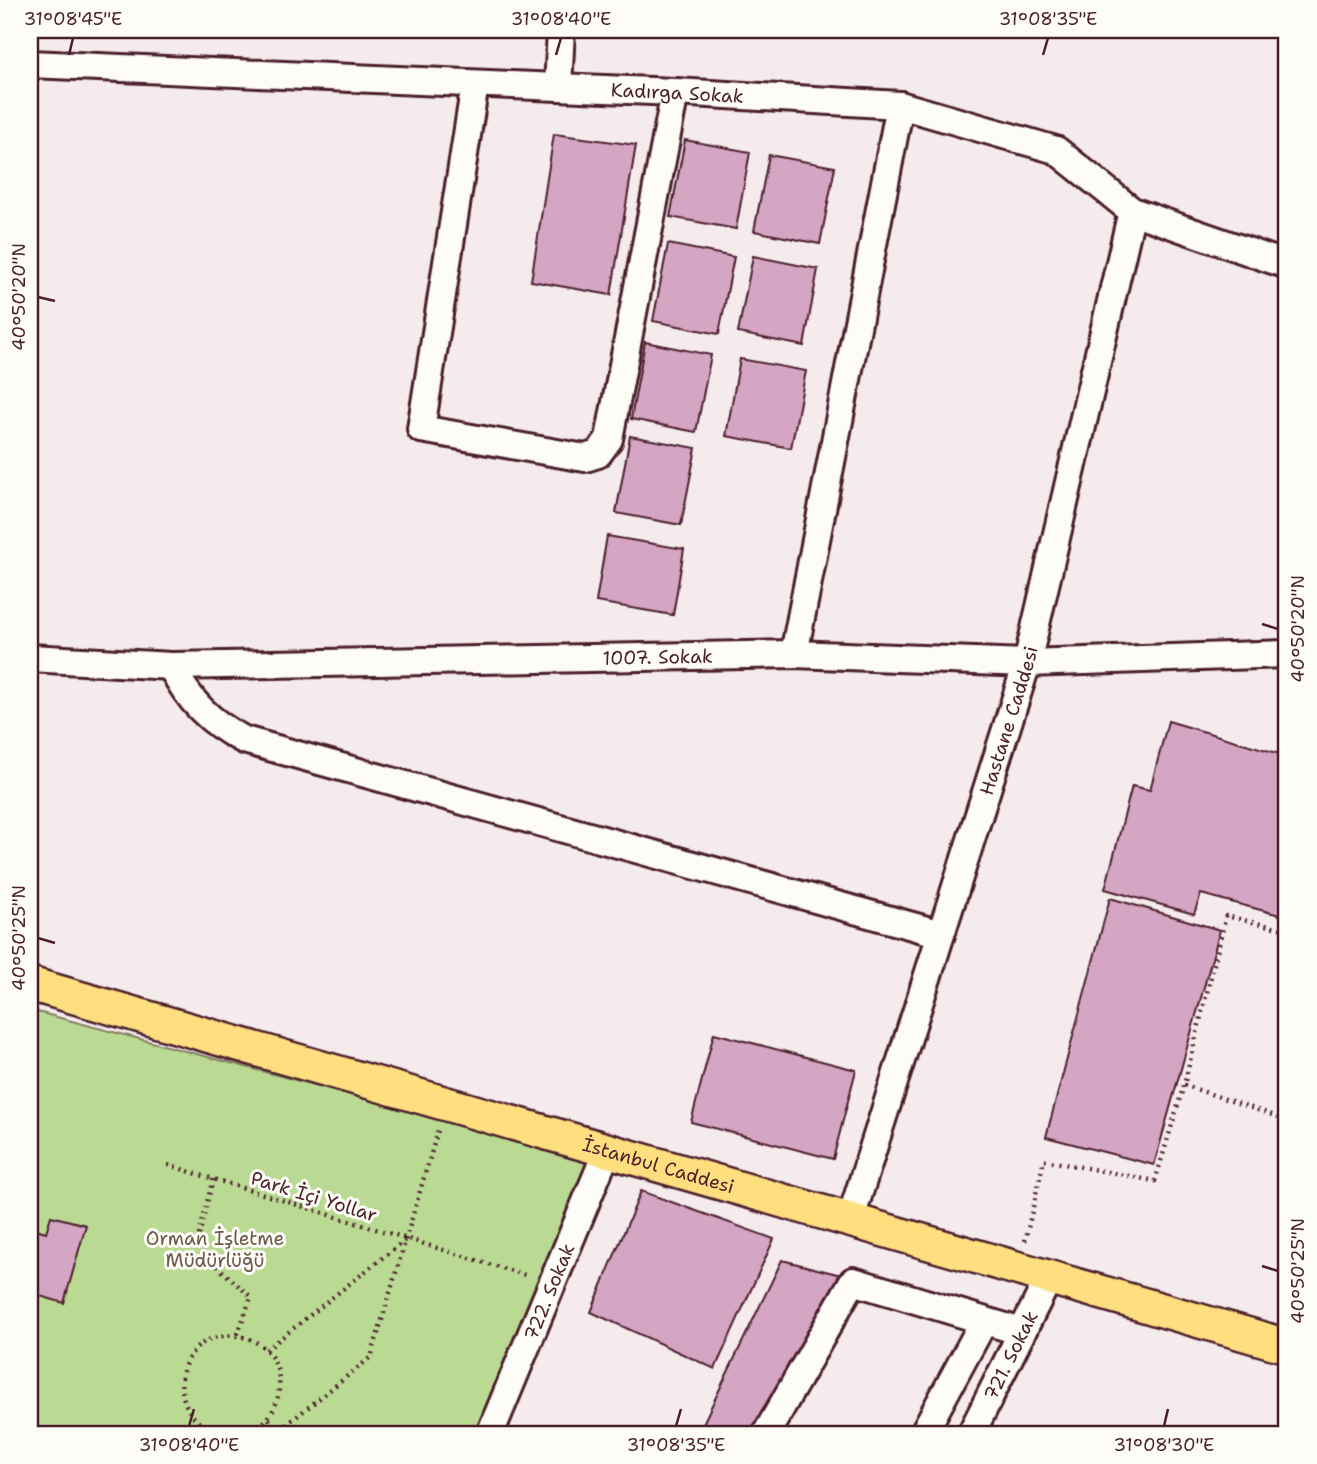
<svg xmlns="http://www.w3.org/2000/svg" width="1317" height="1464" font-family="'Shantell Sans',sans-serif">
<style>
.green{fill:#bada93;stroke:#827c5f;stroke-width:2}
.building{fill:#d5a5c4;stroke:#4a1f2b;stroke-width:2}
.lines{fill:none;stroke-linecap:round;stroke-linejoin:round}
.minor-casing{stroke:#4a1f2b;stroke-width:32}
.major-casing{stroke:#4a1f2b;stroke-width:38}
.path{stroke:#4a1f2b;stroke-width:4.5;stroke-dasharray:2 5;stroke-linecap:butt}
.minor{stroke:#fdfcf7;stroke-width:26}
.major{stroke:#fedf80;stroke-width:33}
.ticks{fill:none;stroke:#4a1f2b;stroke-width:2.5}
.labels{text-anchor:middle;stroke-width:6;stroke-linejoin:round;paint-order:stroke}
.street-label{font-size:19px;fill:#4a1f2b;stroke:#fdfcf7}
.park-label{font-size:19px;fill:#6c574a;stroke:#fdfcf7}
.neatline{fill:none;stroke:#4a1f2b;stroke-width:2.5}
.ticks-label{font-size:18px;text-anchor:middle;fill:#4a1f2b}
</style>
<rect width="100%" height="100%" fill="#f5ebed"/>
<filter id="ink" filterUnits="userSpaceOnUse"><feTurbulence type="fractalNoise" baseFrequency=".0143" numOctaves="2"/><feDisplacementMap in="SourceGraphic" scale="14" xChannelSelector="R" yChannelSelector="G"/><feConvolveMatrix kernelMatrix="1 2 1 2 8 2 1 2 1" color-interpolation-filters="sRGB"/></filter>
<g filter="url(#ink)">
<path class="green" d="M30 1010 591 1158 477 1434H30Z"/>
<path class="building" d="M554 134 636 145 611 295 531 281Z
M685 140 750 152 736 229 670 217Z
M769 155 835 167 820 244 754 231Z
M668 244 734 257 719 334 653 321Z
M753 256 818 269 804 346 738 333Z
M645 342 711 355 696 432 631 419Z
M740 359 806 371 791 448 726 436Z
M630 436 696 448 681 525 616 513Z
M607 536 684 549 673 615 596 602Z
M1168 721 1287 756V917L1201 894 1194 914 1105 889 1132 786 1150 790Z
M1110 898 1220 930 1154 1165 1046 1137Z
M714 1033 856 1070 833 1159 691 1122Z
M641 1191 774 1239 715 1369 591 1312Z
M51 1216 86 1225 64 1303 30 1293V1234L32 1228 46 1232Z
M782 1260 841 1275 754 1434H698Z"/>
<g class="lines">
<defs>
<g id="minor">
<path id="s1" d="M30 64 675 92 900 105 1056 150 1132 211 1287 265"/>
<path d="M475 84 421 429 585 458 598 454 609 439 675 92"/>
<path d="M558 87 561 30"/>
<path d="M794 654 900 105"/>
<path id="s2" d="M30 658 171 666 794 654 1027 663 1287 654"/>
<path d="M171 666C189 701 209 722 244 740L941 934"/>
<path id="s3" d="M850 1221 1027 663 1132 211"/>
<path id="s4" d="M490 1434 607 1151"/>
<path d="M766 1434 853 1281 1022 1332"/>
<path d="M923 1434 984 1321"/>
<path id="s5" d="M971 1434 1049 1278"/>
</g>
<g id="major">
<path id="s6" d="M30 984 1287 1346"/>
</g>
</defs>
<use href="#minor" class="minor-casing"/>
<use href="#major" class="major-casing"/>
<path class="path" d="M1184 1085 1287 1120
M168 1165 528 1276
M213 1179 196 1247 251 1297 237 1336
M1025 1241 1044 1160 1155 1181 1184 1085 1226 916 1287 930
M266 1350 405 1240
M269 1419 277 1433
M217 1434C158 1408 178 1329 237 1336 292 1343 293 1421 242 1434
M275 1434 371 1357 438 1130"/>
<use href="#minor" class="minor"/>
<use href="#major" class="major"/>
</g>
</g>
<path class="ticks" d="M69 55 73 38M556 55 561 38M1043 55 1048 38M38 297 55 301M1262 624 1278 629M38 938 55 943M1262 1266 1278 1271M189 1426 194 1409M676 1426 681 1409M1164 1426 1168 1409"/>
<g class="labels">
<g class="street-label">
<text dy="7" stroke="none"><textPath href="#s1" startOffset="648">Kadırga Sokak</textPath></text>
<text dy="7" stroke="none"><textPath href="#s2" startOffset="628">1007. Sokak</textPath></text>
<text dy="7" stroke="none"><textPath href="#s3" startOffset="525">Hastane Caddesi</textPath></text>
<text dy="7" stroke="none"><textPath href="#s6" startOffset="654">İstanbul Caddesi</textPath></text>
<text transform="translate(314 1196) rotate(17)" y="7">Park İçi Yollar</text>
<text dy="7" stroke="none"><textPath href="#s4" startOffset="154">722. Sokak</textPath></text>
<text dy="7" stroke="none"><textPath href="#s5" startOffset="88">721. Sokak</textPath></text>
</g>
<g class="park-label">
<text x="215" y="1245">Orman İşletme<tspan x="215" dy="22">Müdürlüğü</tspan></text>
</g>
</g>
<rect width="1317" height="1464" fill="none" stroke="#fdfcf7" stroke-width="77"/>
<rect x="38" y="38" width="1240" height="1388" class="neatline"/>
<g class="ticks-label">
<text x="73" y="25">31°08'45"E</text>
<text x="561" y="25">31°08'40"E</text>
<text x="1048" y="25">31°08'35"E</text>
<text transform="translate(19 297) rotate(-90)" y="6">40°50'20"N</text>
<text transform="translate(1298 629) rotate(-90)" y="6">40°50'20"N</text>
<text transform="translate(19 938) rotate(-90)" y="6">40°50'25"N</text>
<text transform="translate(1298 1271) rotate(-90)" y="6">40°50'25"N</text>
<text x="189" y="1451">31°08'40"E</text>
<text x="676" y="1451">31°08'35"E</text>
<text x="1164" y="1451">31°08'30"E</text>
</g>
</svg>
